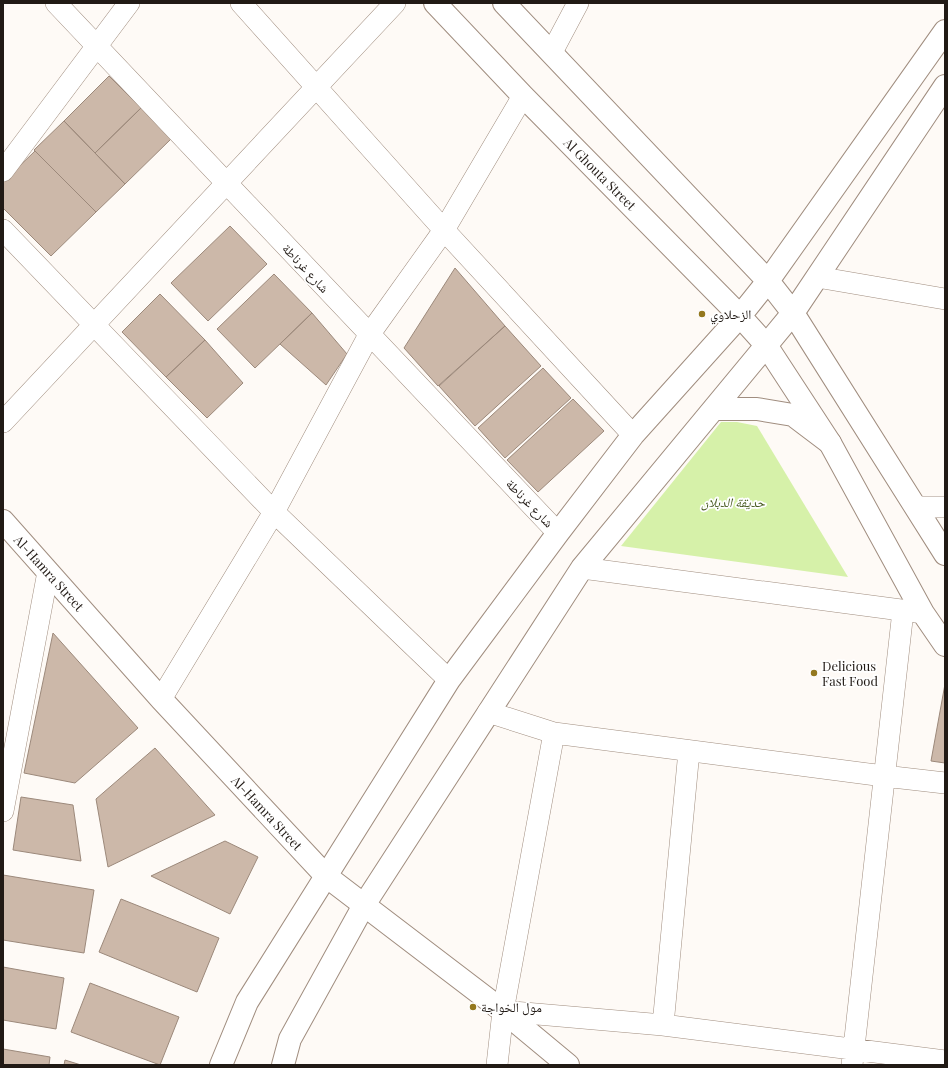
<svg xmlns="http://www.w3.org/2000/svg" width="948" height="1068" font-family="'Playfair Display','Noto Naskh Arabic',serif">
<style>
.green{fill:#d6f1a9}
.building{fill:#ccb8a9;stroke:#9c897b}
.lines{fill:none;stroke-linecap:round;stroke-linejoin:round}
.street-casing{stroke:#a08d7f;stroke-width:22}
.secondary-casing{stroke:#a08d7f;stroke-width:24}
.primary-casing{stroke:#a08d7f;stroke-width:24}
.street{stroke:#fff;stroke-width:21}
.secondary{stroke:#fff;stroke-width:22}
.primary{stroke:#fff;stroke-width:22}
.poi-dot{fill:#94781f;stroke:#fff;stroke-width:1.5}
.labels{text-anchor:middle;stroke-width:3.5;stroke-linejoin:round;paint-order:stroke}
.street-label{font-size:13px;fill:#211a15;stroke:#fff}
.poi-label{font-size:13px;fill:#211a15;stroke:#fff;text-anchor:start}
.park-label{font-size:13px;font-style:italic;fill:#46591e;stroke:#fff}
</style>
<rect width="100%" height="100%" fill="#fefaf6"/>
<path class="green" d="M721 422H737L757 426 848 577 621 546Z"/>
<path class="building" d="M109 76 141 108 95 153 64 121Z
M141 108 171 139 125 184 95 153Z
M64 121 125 184 96 212 34 150Z
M35 151 96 212 51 256 3 208V182Z
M230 226 267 264 208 321 171 283Z
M455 268 505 326 438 386 404 348Z
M274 274 312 313 255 368 217 329Z
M160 294 205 340 166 377 122 332Z
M312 313 347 354 326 385 280 344Z
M505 326 541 366 475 426 439 386Z
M205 340 243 383 207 418 166 377Z
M543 368 571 398 505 458 478 428Z
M573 399 604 431 538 492 507 460Z
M53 633 138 728 75 783 24 773Z
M945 684V763L931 761Z
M155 748 215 815 108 867 96 799Z
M21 797 73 805 81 861 13 850Z
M225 841 258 857 230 914 151 876Z
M3 875 94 890 84 953 3 940Z
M121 899 219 938 197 992 99 952Z
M3 967 64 978 56 1029 3 1020Z
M90 983 179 1017 160 1065 71 1032Z
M3 1049 50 1057 49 1065H3Z
M65 1060 81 1065H64Z"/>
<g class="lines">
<defs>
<path id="street" d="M56 3 558 533
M241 3 444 230 633 435
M552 52 578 3
M3 171 129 3
M3 230 274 512 449 680
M817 277 945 299
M3 422 395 3
M916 507H945
M582 568 916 612
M161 699 274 512 369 335 444 230 523 96
M488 712 554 733 884 776 945 783
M3 811 48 572
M503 1011 663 1025 945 1061
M663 1025 689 751
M497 1065 503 1011 554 733
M852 1065 903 611"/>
<path id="secondary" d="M793 313 945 554
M766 345 830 443 923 613 945 645
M3 521 161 699 326 876 503 1011 568 1065"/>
<path id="primary" d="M435 3 523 96 740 316 766 345
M504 3 768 281 793 313
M714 409H757L793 415 830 443
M221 1065 247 1002 449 680 558 533 633 435 740 316 768 281 945 31
M283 1065 290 1039 364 905 582 568 793 313 945 86"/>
</defs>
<use href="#street" class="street-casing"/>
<use href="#secondary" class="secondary-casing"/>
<use href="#primary" class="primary-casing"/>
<use href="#street" class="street"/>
<use href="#secondary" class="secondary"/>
<use href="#primary" class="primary"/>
</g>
<g class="poi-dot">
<circle cx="702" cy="314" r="4"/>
<circle cx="814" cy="673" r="4"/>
<circle cx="473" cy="1007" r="4"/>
</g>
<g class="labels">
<g class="street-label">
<text transform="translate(600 174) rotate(45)" y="5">Al Ghouta Street</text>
<text transform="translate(306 268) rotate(47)" y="5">شارع غرناطة</text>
<text transform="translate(530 503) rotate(46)" y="5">شارع غرناطة</text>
<text transform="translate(49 573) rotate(48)" y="5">Al-Hamra Street</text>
<text transform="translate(267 813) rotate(47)" y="5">Al-Hamra Street</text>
</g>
<g class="poi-label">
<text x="710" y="319">الزحلاوي</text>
<text x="822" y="671">Delicious<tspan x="822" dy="15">Fast Food</tspan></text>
<text x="481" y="1012">مول الخواجة</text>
</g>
<g class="park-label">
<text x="733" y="507">حديقة الدبلان</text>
</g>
</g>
<rect width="948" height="1068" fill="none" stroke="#211a15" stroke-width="8"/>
</svg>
